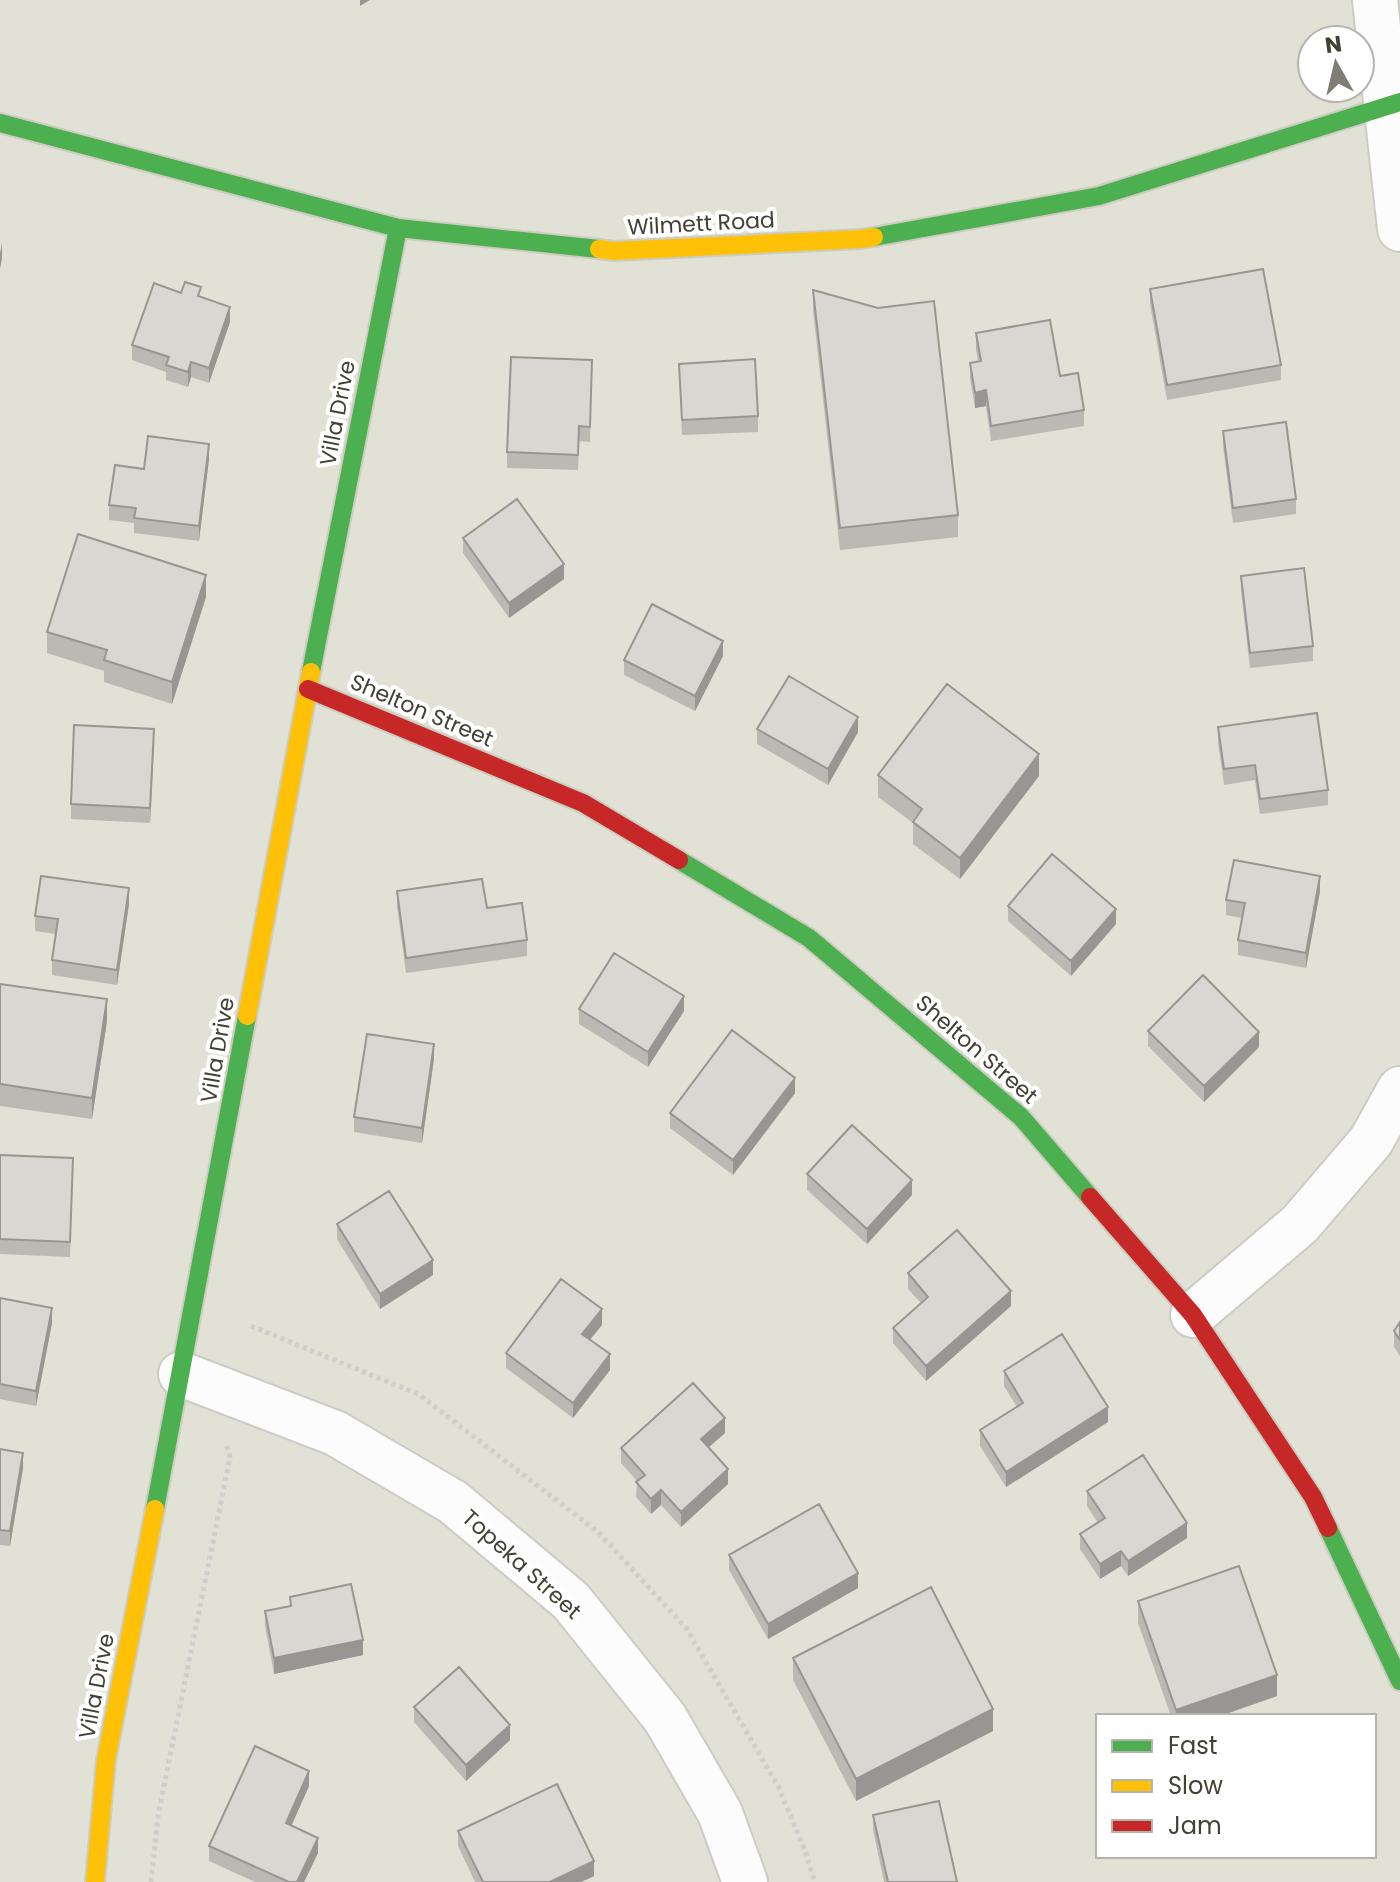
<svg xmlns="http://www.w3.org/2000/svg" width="1400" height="1882" font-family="Poppins,sans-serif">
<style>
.residential{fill:#e2e1d6;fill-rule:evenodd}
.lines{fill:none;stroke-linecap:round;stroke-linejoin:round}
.street-casing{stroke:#ccccc6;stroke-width:48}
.fast-casing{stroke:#ccccc0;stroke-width:22}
.slow-casing{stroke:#ccccc0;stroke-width:22}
.jam-casing{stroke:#ccccc0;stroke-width:22}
.path{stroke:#cfceca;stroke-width:5;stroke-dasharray:4 4;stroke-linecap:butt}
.street{stroke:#fcfcfc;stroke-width:44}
.fast{stroke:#4caf50;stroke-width:18}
.slow{stroke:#ffc107;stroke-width:18}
.jam{stroke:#c62828;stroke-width:18}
.wall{fill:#bab9b4}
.shaded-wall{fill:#979692}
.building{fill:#d8d7d1;stroke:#979692;stroke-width:2}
.labels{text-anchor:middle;stroke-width:8;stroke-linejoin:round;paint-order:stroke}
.street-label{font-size:22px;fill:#434035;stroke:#fff}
</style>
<rect width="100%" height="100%" fill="#eeeee9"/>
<path class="residential" d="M0 0H1400V1882H0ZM1312 40H1360V88H1312ZM1098 1716H1374V1856H1098Z"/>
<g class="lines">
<defs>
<path id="street" d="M1375 0 1400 229
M1193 1315 1300 1224 1371 1141 1400 1089
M181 1374 335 1433 453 1502 571 1601 665 1718 720 1813 745 1882"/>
<path id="fast" d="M0 123 398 228 599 249
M874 237 1099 196 1400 102
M311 672 398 228
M679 860 809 938 1021 1117 1090 1197
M155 1509 247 1016
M1328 1528 1400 1681"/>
<path id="slow" d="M599 249 614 251 861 239 874 237
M247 1016 311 672
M95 1882 106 1760 155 1509"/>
<path id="jam" d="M308 689 583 803 679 860
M1090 1197 1193 1315 1313 1497 1328 1528"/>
</defs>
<use href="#street" class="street-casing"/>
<use href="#fast" class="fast-casing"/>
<use href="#slow" class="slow-casing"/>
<use href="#jam" class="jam-casing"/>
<path class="path" d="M251 1326 418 1394 598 1532 686 1628 778 1786 804 1848 815 1882
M151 1882 158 1816 230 1457 226 1443"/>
<use href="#street" class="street"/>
<use href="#fast" class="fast"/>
<use href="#slow" class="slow"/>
<use href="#jam" class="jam"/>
</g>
<path class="wall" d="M1150 289 1281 365V380L1167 400 1150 304Z
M813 290 958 515V537L840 550 813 311Z
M181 293 201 297 230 322 209 383 191 377 188 387 166 380V372L132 360V345Z
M976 333 1060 376 1084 410V426L991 441 986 406 975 408 970 378V363L978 361 976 349Z
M592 360 590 442 579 441 578 470 507 468V452Z
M679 364 758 416V432L682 435Z
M1223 431 1296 499V514L1233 523 1223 446Z
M209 459 199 541 134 533V523L109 520V505L144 469Z
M463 538 564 579 509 618 463 553Z
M1241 576 1313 646V661L1250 668 1241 591Z
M206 597 172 704 104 682V671L47 653V632Z
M723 656 695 711 624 675V660Z
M1218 727 1328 790V805L1260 814 1255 780 1224 785 1218 742Z
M757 729 858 732 828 785 757 744Z
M154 744 150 823 71 819V804Z
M878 775 1039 776 960 879 913 844V823L878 797Z
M397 891 487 908 527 940V956L406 973 397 906Z
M1320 891 1306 968 1238 955V940L1242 918 1226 915V900Z
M129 904 117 985 52 975V960L56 934 35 931V916Z
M1008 906 1116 924 1071 976 1008 921Z
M0 984 107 1021 92 1119 0 1106Z
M579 1009 684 1011 648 1067 579 1024Z
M1148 1031 1259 1047 1204 1102 1148 1046Z
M434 1059 422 1143 354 1132V1117Z
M795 1093 733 1175 670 1128V1113Z
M0 1155 73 1158 70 1257 0 1254Z
M807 1174 912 1195 867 1244 807 1190Z
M337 1224 433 1275 380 1309 337 1239Z
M908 1273 1011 1306 926 1381 893 1343V1328L921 1303 908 1289Z
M0 1298 52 1323 36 1406 0 1399Z
M1400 1322V1356L1394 1347V1331Z
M602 1325 590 1340 610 1370 573 1418 506 1368V1353Z
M1004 1371 1108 1422 1006 1487 980 1446V1430L1017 1407 1004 1386Z
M725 1433 708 1448 728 1484 681 1527 661 1505 651 1514 636 1497 637 1481 621 1463V1448Z
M0 1449 23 1468 10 1546 0 1545Z
M1087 1491 1187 1538 1128 1576 1121 1566 1100 1579 1080 1549V1534L1098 1523 1087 1506Z
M729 1555 858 1588 768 1639 729 1570Z
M290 1597 363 1655 274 1674 265 1626V1611L290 1606Z
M1138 1601 1277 1696 1220 1716H1171L1138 1623Z
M793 1658 993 1731 856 1801 793 1680Z
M414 1707 510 1740 466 1781 414 1722Z
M309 1786 291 1826 318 1853 304 1882H255L209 1861V1846Z
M873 1815 957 1882H884L873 1830Z
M458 1831 594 1876 581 1882H475L458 1846Z"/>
<path class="shaded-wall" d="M360 0H370L360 6Z
M2 242V258L0 269V254Z
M230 307V322L209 383V368Z
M191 362V377L188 387V372Z
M986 390V406L975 408V393Z
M209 444V459L199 541V526Z
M564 564V579L509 618V603Z
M206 575V597L172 704V682Z
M723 641V656L695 711V696Z
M858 717V732L828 785V769Z
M154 729V744L150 823V808Z
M1039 754V776L960 879V858Z
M1320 876V891L1306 968V953Z
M129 888V904L117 985V970Z
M1116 909V924L1071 976V961Z
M684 996V1011L648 1067V1052Z
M107 999V1021L92 1119V1098Z
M1259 1032V1047L1204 1102V1086Z
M434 1044V1059L422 1143V1128Z
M795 1078V1093L733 1175V1160Z
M912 1180V1195L867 1244V1229Z
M433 1260V1275L380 1309V1294Z
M1011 1291V1306L926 1381V1366Z
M52 1308V1323L36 1406V1391Z
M602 1309V1325L582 1349V1334Z
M610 1354V1370L573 1418V1403Z
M1108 1407V1422L1006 1487V1472Z
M725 1418V1433L701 1454V1439Z
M23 1453V1468L10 1546V1531Z
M728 1469V1484L681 1527V1512Z
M661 1490V1505L651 1514V1499Z
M1187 1523V1538L1128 1576V1561Z
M1121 1551V1566L1100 1579V1564Z
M858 1573V1588L768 1639V1624Z
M363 1640V1655L274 1674V1658Z
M1277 1675V1696L1220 1716H1176V1710Z
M993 1709V1731L856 1801V1779Z
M510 1725V1740L466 1781V1765Z
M309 1771V1786L286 1838V1823Z
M318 1838V1853L304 1882H297Z
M594 1861V1876L581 1882H550Z"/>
<path class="building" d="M1263 269 1281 365 1167 385 1150 289Z
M185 282 201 287 198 296 230 307 209 368 191 362 188 372 166 365 169 357 132 345 154 283 181 293Z
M813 290 878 308 934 301 958 515 840 528Z
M1050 320 1060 376 1078 373 1084 410 991 426 986 390 975 393 970 363 981 361 976 333Z
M511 357 592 360 590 427 579 426 578 455 507 452Z
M755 359 758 416 682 420 679 364Z
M1286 422 1296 499 1233 508 1223 431Z
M148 436 209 444 199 526 134 518 136 508 109 505 115 465 144 469Z
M517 499 564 564 509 603 463 538Z
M78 534 206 575 172 682 104 660 107 650 47 632Z
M1304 568 1313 646 1250 653 1241 576Z
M652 604 723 641 695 696 624 660Z
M789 676 858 717 828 769 757 729Z
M947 684 1039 754 960 858 913 822 922 809 878 775Z
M1317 713 1328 790 1260 799 1255 765 1224 769 1218 727Z
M74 725 154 729 150 808 71 804Z
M1052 854 1116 909 1071 961 1008 906Z
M1234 860 1320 876 1306 953 1238 940 1245 903 1226 900Z
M41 876 129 888 117 970 52 960 58 919 35 916Z
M482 879 487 908 522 903 527 940 406 958 397 891Z
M614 953 684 996 648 1052 579 1009Z
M1203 975 1259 1032 1204 1086 1148 1031Z
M0 984 107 999 92 1098 0 1084Z
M732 1030 795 1078 733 1160 670 1113Z
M367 1034 434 1044 422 1128 354 1117Z
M852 1125 912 1180 867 1229 807 1174Z
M0 1155 73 1158 70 1242 0 1239Z
M389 1191 433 1260 380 1294 337 1224Z
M957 1230 1011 1291 926 1366 893 1328 928 1297 908 1273Z
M561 1279 602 1309 582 1334 610 1354 573 1403 506 1353Z
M0 1298 52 1308 36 1391 0 1384Z
M1400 1322V1340L1394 1331Z
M1062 1334 1108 1407 1006 1472 980 1430 1023 1403 1004 1371Z
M693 1383 725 1418 701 1439 728 1469 681 1512 661 1490 651 1499 636 1482 645 1475 621 1448Z
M0 1449 23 1453 10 1531 0 1530Z
M1143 1455 1187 1523 1128 1561 1121 1551 1100 1564 1080 1534 1105 1518 1087 1491Z
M819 1504 858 1573 768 1624 729 1555Z
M1239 1566 1277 1675 1176 1710 1138 1601Z
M351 1584 363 1640 274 1658 265 1611 291 1606 290 1597Z
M931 1587 993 1709 856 1779 793 1658Z
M459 1667 510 1725 466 1765 414 1707Z
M255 1746 309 1771 286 1823 318 1838 297 1882H289L209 1846Z
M557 1784 594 1861 550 1882H483L458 1831Z
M939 1801 957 1882H888L873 1815Z"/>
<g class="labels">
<g class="street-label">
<text transform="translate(701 223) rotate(-3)" y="8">Wilmett Road</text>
<text transform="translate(337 413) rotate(-79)" y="8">Villa Drive</text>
<text transform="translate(422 710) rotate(23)" y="8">Shelton Street</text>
<text transform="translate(977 1049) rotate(41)" y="8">Shelton Street</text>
<text transform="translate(217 1050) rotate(-80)" y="8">Villa Drive</text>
<text transform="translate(522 1564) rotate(42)" y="8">Topeka Street</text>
<text transform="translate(96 1686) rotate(-79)" y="8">Villa Drive</text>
</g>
</g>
<rect x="1096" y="1714" width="280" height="144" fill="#ffffff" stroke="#b4b3ae" stroke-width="2"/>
<rect x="1112" y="1740" width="40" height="12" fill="#4caf50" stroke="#b4b3ae" stroke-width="2"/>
<text x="1168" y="1754" font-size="24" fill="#434035">Fast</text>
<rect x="1112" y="1780" width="40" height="12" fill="#ffc107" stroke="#b4b3ae" stroke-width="2"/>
<text x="1168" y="1794" font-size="24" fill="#434035">Slow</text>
<rect x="1112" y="1820" width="40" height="12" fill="#c62828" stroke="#b4b3ae" stroke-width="2"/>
<text x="1168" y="1834" font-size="24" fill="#434035">Jam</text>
<g transform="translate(1336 64) rotate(352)"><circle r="38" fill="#ffffff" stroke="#b4b3ae" stroke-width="2"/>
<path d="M0-6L14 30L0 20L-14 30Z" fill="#7f7d74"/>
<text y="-12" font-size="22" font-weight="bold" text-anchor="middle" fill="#434035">N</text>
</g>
</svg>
